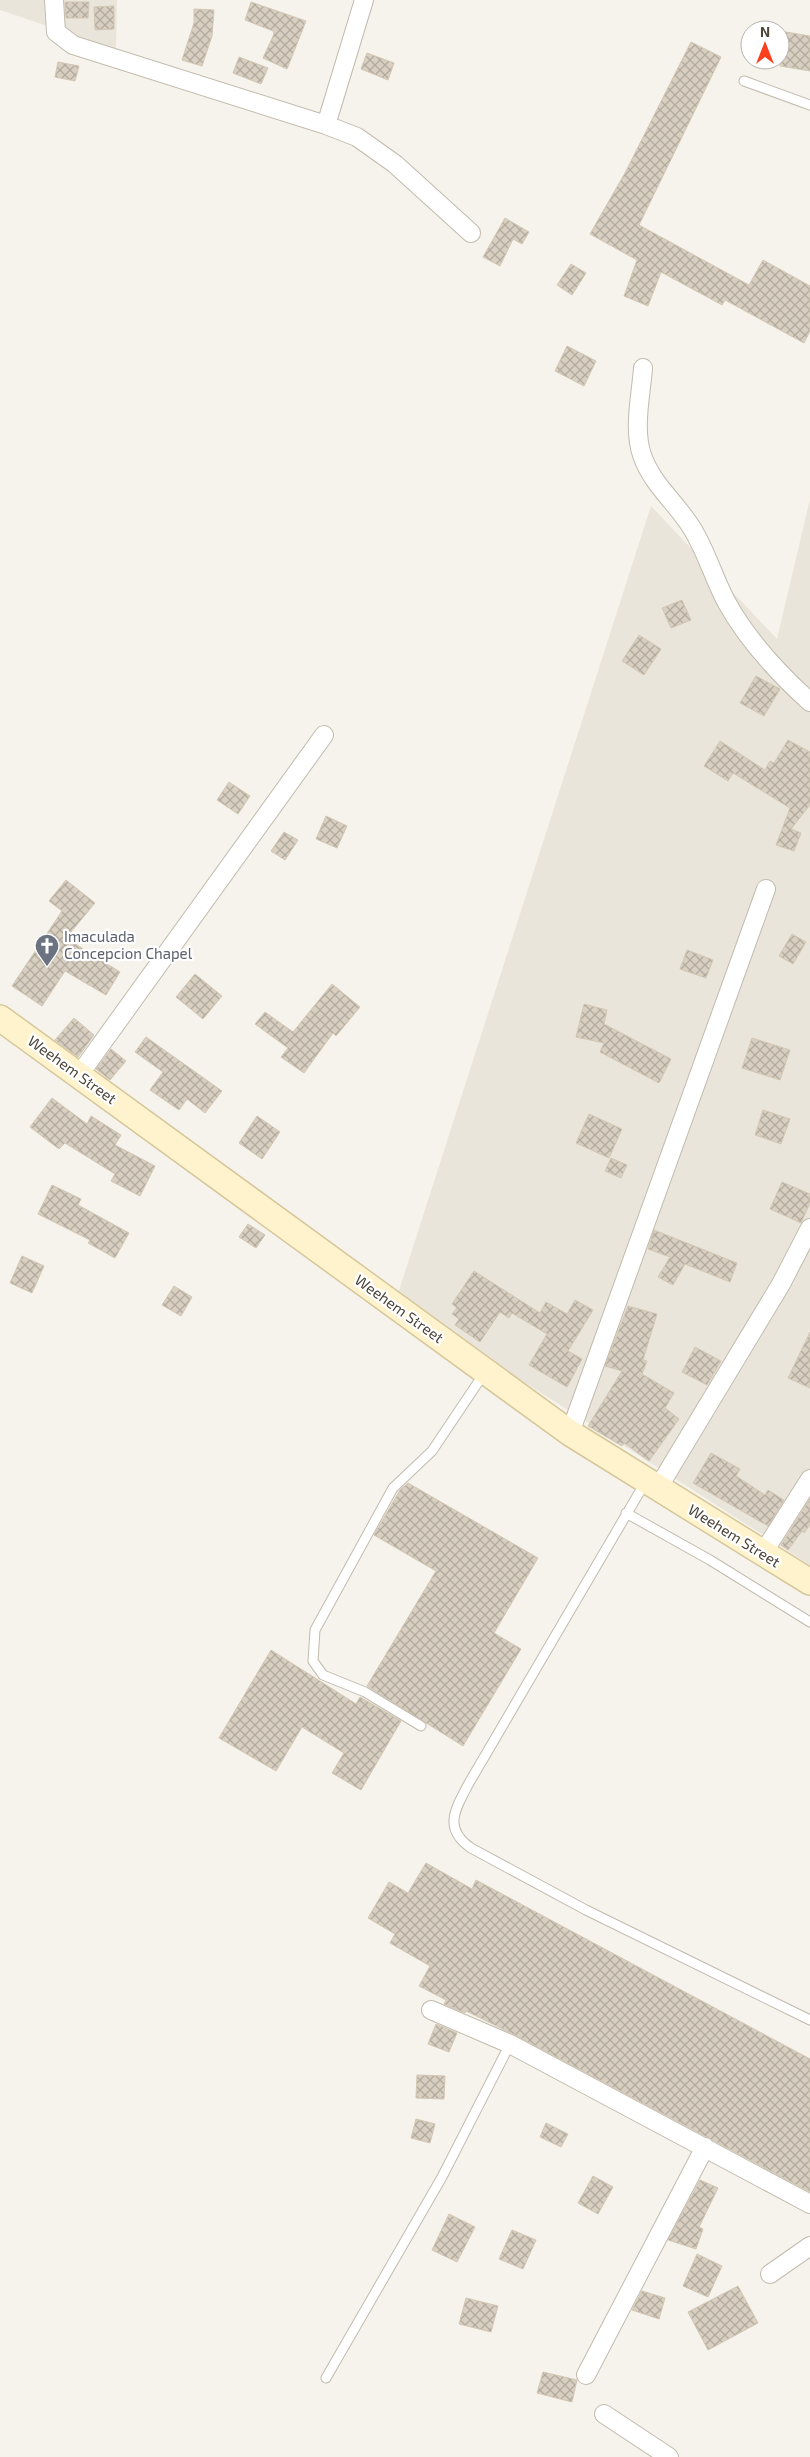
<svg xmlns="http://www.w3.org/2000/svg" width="810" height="2457" font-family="'Exo 2',sans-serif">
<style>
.residential{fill:#eae5da}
.building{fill:url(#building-cross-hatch);stroke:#d3c7b4}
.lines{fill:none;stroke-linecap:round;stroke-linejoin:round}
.lane-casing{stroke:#c2bbae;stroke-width:11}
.street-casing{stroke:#c2bbae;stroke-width:20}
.secondary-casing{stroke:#d6c79b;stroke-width:28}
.lane{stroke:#fff;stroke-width:9}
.street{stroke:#fff;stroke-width:18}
.secondary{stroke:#fff3cd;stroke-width:25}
.labels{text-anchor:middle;stroke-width:4.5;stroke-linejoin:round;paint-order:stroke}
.worship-label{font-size:15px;fill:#5b616d;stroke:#fff;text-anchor:start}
.street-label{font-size:15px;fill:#4b4439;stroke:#fff}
</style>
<defs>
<pattern id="building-cross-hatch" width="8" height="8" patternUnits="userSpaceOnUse" patternTransform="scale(1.25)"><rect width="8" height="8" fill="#d8cfc1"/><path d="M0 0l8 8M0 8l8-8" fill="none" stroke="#b1aa9e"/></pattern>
</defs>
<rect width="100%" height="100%" fill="#f6f3ec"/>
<path class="residential" d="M0 0H117L116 49 0 10Z
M810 499V1565L396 1300 651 506 777 639Z"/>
<path class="building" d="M65 2H89L88 18H66Z
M251 2 306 21 287 69 263 58 274 34 273 31 245 20Z
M114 6V29L95 30 94 7Z
M194 9 214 10 212 36 202 66 182 60 194 23Z
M780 31 810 36V71L780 66Z
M691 42 721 57 639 225 749 285 763 260 810 286V331L804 343 725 300 722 305 661 272 648 306 624 296 637 260 590 234 625 173Z
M367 53 394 63 388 80 361 69Z
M239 57 268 68 261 84 233 73Z
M58 62 79 66 75 81 55 77Z
M505 218 529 232 522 244 513 239 500 266 483 257Z
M571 264 586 273 572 295 557 285Z
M567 346 596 361 584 386 555 371Z
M682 600 691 620 671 628 662 608Z
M639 635 661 649 644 675 622 661Z
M756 676 780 689 764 716 740 703Z
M788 740 810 752V805L791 829 801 833 794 851 776 845 790 808 733 773 728 781 704 766 720 741 765 770 770 761 774 763Z
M229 782 250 796 238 814 217 800Z
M326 816 347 826 337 848 316 839Z
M284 832 298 840 285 860 271 851Z
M66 880 95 903 66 938 120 972 106 995 65 971 42 1006 12 986 62 911 49 901Z
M792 934 806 942 793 964 779 956Z
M687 950 713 960 706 978 680 969Z
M195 974 222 996 203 1019 176 997Z
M332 984 360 1007 336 1036 333 1033 304 1073 281 1057 288 1048 255 1024 265 1012 293 1032Z
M584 1004 607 1010 604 1024 671 1059 659 1083 600 1052 604 1043 576 1037Z
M74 1018 94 1035 78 1057 55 1040Z
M146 1037 222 1091 205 1113 187 1099 179 1110 150 1090 163 1072 135 1052Z
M752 1038 790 1050 780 1080 742 1068Z
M111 1049 126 1061 110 1080 96 1069Z
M52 1098 87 1124 91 1116 121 1135 115 1145 155 1166 140 1196 111 1181 115 1174 65 1143 59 1149 30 1127Z
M763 1110 790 1119 781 1144 755 1135Z
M589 1114 622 1129 609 1158 576 1143Z
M257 1116 280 1132 262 1159 239 1143Z
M611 1158 627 1165 621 1178 605 1171Z
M782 1182 810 1194V1203L801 1223 770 1209Z
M52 1185 81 1199 78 1205 129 1233 115 1258 88 1243 90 1240 38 1214Z
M248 1224 265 1235 256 1248 239 1237Z
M654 1230 737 1263 730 1282 685 1264 673 1285 658 1277 670 1257 648 1249Z
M22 1256 44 1266 32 1293 10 1283Z
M474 1271 540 1313 546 1302 567 1314 575 1300 593 1310 568 1351 582 1359 567 1387 529 1365 547 1334 512 1313 509 1318 500 1312 480 1342 455 1325 459 1319 452 1314 457 1308 452 1304Z
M174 1286 192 1297 181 1316 162 1305Z
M628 1306 657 1314 643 1360 647 1361 642 1374 674 1393 665 1408 679 1419 649 1461 624 1443 622 1446 588 1426 622 1371 605 1366Z
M810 1332V1388L788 1378Z
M695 1347 721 1361 707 1385 682 1372Z
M711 1453 740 1469 736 1476 765 1495 768 1490 784 1500 768 1526 693 1483Z
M408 1483 538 1558 494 1633 521 1649 463 1746 367 1686 436 1571 374 1535 400 1490Z
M810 1499V1525L804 1533 802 1531 788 1550 781 1545Z
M271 1650 356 1704 360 1697 401 1721 361 1790 332 1773 344 1753 302 1727 276 1771 219 1738Z
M426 1863 472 1889 476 1880 810 2059V2192L515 2035 466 2011 465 2013 444 2004 446 2000 419 1986 430 1966 390 1943 395 1934 368 1918 389 1882 408 1893Z
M436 2024 457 2033 449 2052 428 2044Z
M417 2075 445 2076 444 2099 416 2098Z
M416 2119 435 2124 430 2143 411 2138Z
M546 2123 568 2134 561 2147 540 2137Z
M593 2176 613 2187 598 2214 578 2203Z
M700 2180 718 2188 699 2227 703 2229 696 2249 668 2240Z
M449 2214 475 2227 457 2262 432 2250Z
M512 2230 536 2240 523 2269 499 2259Z
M697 2254 722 2266 708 2297 683 2286Z
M738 2286 758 2323 708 2350 688 2312Z
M642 2291 665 2298 659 2319 632 2310Z
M466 2298 498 2306 491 2332 459 2324Z
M543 2372 577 2380 572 2402 537 2393Z"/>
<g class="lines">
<defs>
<path id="lane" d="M744 81 810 105
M646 1481 469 1783C456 1808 442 1828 471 1848L586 1910 810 2020
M626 1513 710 1560 810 1622
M421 1726 365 1692 323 1675 313 1661 315 1630 393 1488 432 1451 485 1372
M326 2378 442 2177 510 2044"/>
<path id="street" d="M54 0 56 32 73 45 326 125 357 137 395 164 471 233
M326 125 364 0
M643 368C641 395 633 429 642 455 652 485 678 504 693 530 707 553 714 579 727 603 747 639 779 674 810 702
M79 1075 324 735
M570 1433 766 889
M658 1488 781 1284 810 1228
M763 1553 810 1479
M431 2010 510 2044 810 2204
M770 2274 810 2246
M586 2375 705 2147
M604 2414 669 2457"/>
<path id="secondary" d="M0 1018 570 1433 810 1582"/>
</defs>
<use href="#lane" class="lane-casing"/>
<use href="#street" class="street-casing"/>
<use href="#secondary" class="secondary-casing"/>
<use href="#lane" class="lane"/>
<use href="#street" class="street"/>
<use href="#secondary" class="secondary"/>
</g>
<defs>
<symbol id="church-pin" viewBox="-11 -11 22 30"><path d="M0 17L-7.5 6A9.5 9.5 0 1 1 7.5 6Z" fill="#6b7280" stroke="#fff"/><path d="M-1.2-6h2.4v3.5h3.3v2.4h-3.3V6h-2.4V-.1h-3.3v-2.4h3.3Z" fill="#fff"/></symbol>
</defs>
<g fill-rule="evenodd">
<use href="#church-pin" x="33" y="932" width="28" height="38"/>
</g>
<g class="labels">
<g class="worship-label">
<text x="64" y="942">Imaculada<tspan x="64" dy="17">Concepcion Chapel</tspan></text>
</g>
<g class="street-label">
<text transform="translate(72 1070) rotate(36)" y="5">Weehem Street</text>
<text transform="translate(399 1309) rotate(36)" y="5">Weehem Street</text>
<text transform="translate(734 1536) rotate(32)" y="5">Weehem Street</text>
</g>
</g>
<g transform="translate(765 45)"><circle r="24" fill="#ffffff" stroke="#b7b4b0"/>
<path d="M0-4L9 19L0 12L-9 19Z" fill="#fc3f1d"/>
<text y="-8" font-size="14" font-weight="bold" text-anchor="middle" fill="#4b4439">N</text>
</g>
</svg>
